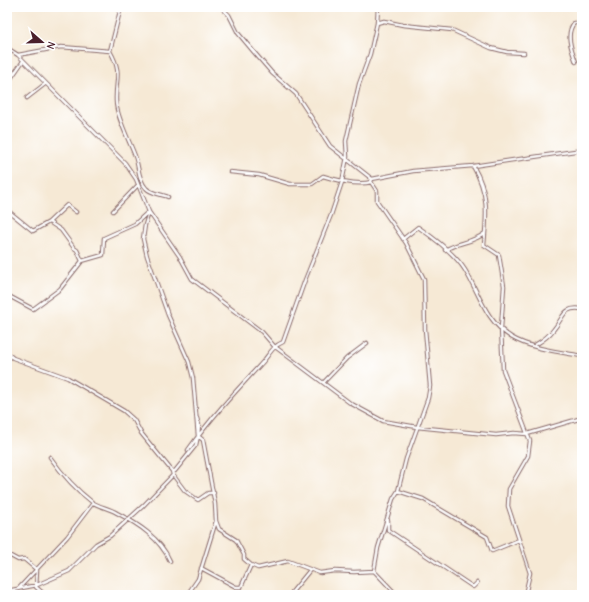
<svg xmlns="http://www.w3.org/2000/svg" width="589" height="602" font-family="'Comic Neue',sans-serif">
<style>
.lines{fill:none;stroke-linecap:round;stroke-linejoin:round}
.minor-casing{stroke:#866666;stroke-width:4.5}
.minor{stroke:#fff;stroke-width:2.5}
</style>
<rect width="100%" height="100%" fill="#fff"/>
<filter id="ink" filterUnits="userSpaceOnUse"><feTurbulence type="fractalNoise" baseFrequency=".025" numOctaves="2"/><feDisplacementMap in="SourceGraphic" scale="8" xChannelSelector="R" yChannelSelector="G"/><feConvolveMatrix kernelMatrix="1 2 1 2 8 2 1 2 1" color-interpolation-filters="sRGB"/></filter>
<filter id="wash" filterUnits="userSpaceOnUse"><feTurbulence type="fractalNoise" baseFrequency=".012" numOctaves="4" result="noise"/><feDisplacementMap in="SourceGraphic" scale="16" xChannelSelector="R" yChannelSelector="G"/><feGaussianBlur stdDeviation="0.9" result="paint"/><feColorMatrix in="noise" values="0 0 0 0 0 0 0 0 0 0 0 0 0 0 0 0 0 1.4 0 .05"/><feComposite in="paint" operator="in"/></filter>
<g filter="url(#wash)">
<rect width="100%" height="100%" fill="#f6e9d5"/>
</g>
<g filter="url(#ink)">
<g class="lines">
<defs>
<path id="minor" d="M221 7 229 15 238 33 253 51 272 73 296 94 330 146 372 179 413 171 473 166 582 150
M377 23 384 21 403 25 452 30 491 48 507 52 524 53
M7 48 18 55 125 163 136 179 149 212 180 257 192 279 262 332 274 346 350 403 383 421 417 427 496 435 514 433 527 434 582 418
M110 51C123 74 115 79 116 101 116 116 130 142 135 156 139 166 138 180 146 188 151 194 162 194 168 197
M18 55 61 47 110 51 121 7
M576 62C572 51 565 34 574 23H582
M7 84 23 61
M27 98 45 84
M473 166C489 193 487 214 484 245L499 255 504 286 501 328 503 370 530 441 528 456 509 489 508 506 530 573 525 595
M230 172 259 175 290 184H312L323 176C336 180 358 186 371 182
M372 179 371 182 377 191V201L406 243 424 279 425 329 430 386 428 398 406 459 398 491 393 499 378 548 374 571
M7 210 33 231 49 222 61 230 74 248 77 250 82 261
M113 211 138 185
M49 222 67 205 76 212
M403 239 418 227C434 238 455 254 465 270 480 295 485 320 511 337 531 349 560 352 582 356
M445 250C458 242 473 243 485 233
M7 295 33 309 60 289 82 261 103 255 104 238 135 224 147 213
M535 345C542 341 549 336 554 329 564 317 563 306 582 309
M7 353 13 358 68 378 124 411 134 420 141 433 172 471
M324 382 347 358 367 343
M188 450C210 419 235 392 260 365 269 356 271 347 283 342L305 280 331 215 342 182 347 157 346 141 359 84 370 54 377 23 378 7
M50 457C62 474 75 489 92 502 99 507 109 508 117 513 138 524 160 538 170 561
M173 475 185 491 198 500 208 493H214
M398 491 423 499 487 537 492 551 519 540
M388 520V530L473 587 477 583
M216 521 219 529 236 540 244 555V559L251 565 258 568 288 561 320 573 335 571 354 572 374 571 397 595
M7 554 18 560 24 559 37 570 36 587 45 595
M201 568 236 587H241L251 565
M19 588 67 537 93 503
M7 591 37 585 69 571 96 544 110 536 143 506 173 475 172 471H175L196 445 198 436 193 378 189 362 168 315 147 256 143 239 145 225 149 212
M187 595 198 579 216 521 215 504 203 440 198 436 199 425 197 418
M292 595V592L310 570"/>
</defs>
<use href="#minor" class="minor-casing"/>
<use href="#minor" class="minor"/>
</g>
</g>
<rect width="589" height="602" fill="none" stroke="#fff" stroke-width="24"/>
<g transform="translate(42 42) rotate(110)" stroke="#ffffff" stroke-width="3" paint-order="stroke">
<path d="M0-3L7 15L0 10L-7 15Z" fill="#4a1f2b"/>
<text y="-6" font-size="11" font-weight="bold" text-anchor="middle" fill="#4a1f2b">N</text>
</g>
</svg>
